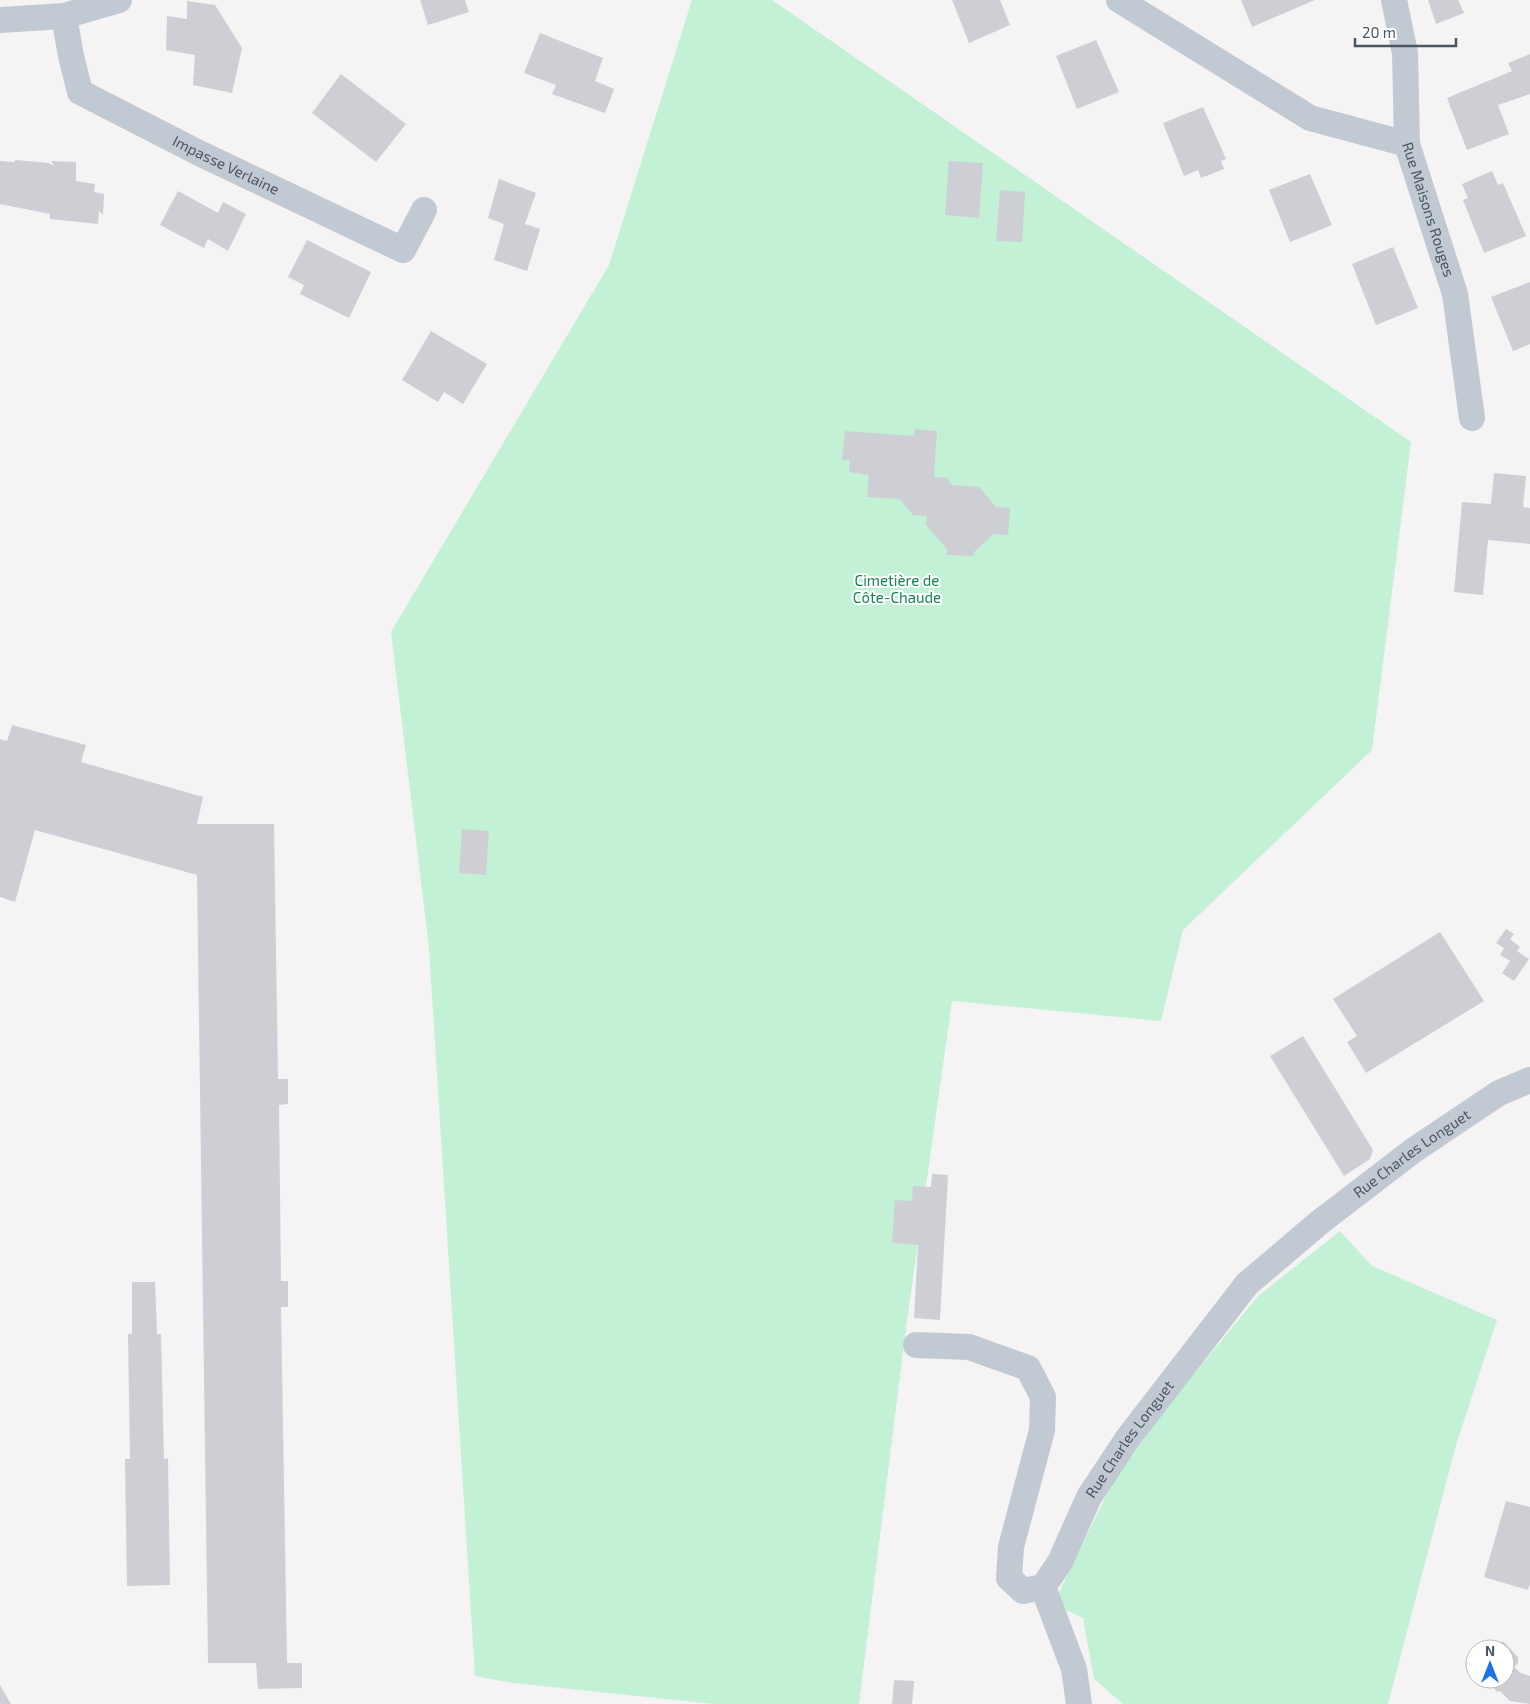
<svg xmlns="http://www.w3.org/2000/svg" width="1530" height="1704" font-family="'Exo 2',sans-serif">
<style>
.green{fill:#c3f1d5}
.building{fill:#cdcfd5}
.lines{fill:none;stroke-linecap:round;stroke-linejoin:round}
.street{stroke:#c1cad2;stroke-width:26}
.labels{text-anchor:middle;stroke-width:4;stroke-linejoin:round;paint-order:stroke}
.street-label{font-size:15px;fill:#4a5661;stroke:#fff}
.park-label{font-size:15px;fill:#17864f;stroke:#fff}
</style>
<rect width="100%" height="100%" fill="#f5f3f3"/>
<path class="green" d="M692 0H772L1411 442 1372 750 1183 930 1161 1021 952 1001 906 1328 859 1704H714L513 1683 475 1676 429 948 391 632 609 265Z
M1340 1231 1372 1266 1497 1320 1456 1445 1388 1704H1123L1094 1679 1083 1618 1053 1604 1112 1484 1163 1412 1258 1296Z"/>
<path class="building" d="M420 0H465L469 12 428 25Z
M952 0H1000L1010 25 969 43Z
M1241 0H1315L1252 27Z
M1428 0H1458L1464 13 1436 24Z
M187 1 215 5 242 48 232 93 193 85 195 55 166 50 167 16 187 19Z
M540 33 603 58 595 81 614 89 605 113 552 94 556 85 524 73Z
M1096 40 1119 92 1077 109 1056 56Z
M1530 54V94L1498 105 1509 134 1467 150 1447 98 1512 71 1508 63Z
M341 74 406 124 376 162 312 113Z
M1203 107 1226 159 1221 161 1224 169 1201 178 1198 170 1184 176 1163 123Z
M15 160 49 163 54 166 51 161 76 162V181L95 184 94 192 104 194 103 215 99 211 98 224 50 219V214L0 204V161L15 162Z
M949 161 983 163 979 218 945 215Z
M1492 171 1498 185 1503 183 1526 236 1484 253 1463 200 1468 198 1462 184Z
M1310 174 1332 225 1290 242 1269 190Z
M499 179 536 193 525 224 540 229 527 271 494 260 504 224 488 218Z
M1000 190 1025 192 1022 242 996 241Z
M178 191 218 213 223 202 246 214 228 251 208 239 204 248 160 225Z
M307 240 371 272 349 318 300 294 304 285 288 277Z
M1393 247 1418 308 1376 325 1352 264Z
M1530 282V344L1513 351 1491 297Z
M431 331 487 364 463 404 444 392 438 402 402 380Z
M915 429 937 431 934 477 947 478 952 485 979 487 996 507 1010 508 1008 535 994 534 974 552 973 556 947 555V549L926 525 927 516 913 515 900 499 867 497 869 475 849 472 850 460H842L845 431 914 436Z
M1494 473 1526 476 1523 507 1530 508V544L1488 540 1483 595 1454 592 1462 502 1491 504Z
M12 725 86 745 81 762 203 797 197 824H274L278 1079H288V1104L279 1105 281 1281H288V1307H281L287 1663H302V1688L258 1689 256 1663H208L197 875 35 830 15 902 0 897V739L7 741Z
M462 829 489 831 486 875 459 873Z
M1506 929 1514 934 1510 939 1520 947 1517 951 1529 959 1514 981 1502 973 1510 961 1500 955 1504 948 1496 943Z
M1440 932 1484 1001 1366 1073 1347 1042 1357 1036 1333 999Z
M1303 1036 1373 1150 1370 1159 1344 1176 1270 1056Z
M932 1174 948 1175 940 1320 914 1318 918 1245 892 1243 895 1200 912 1201 913 1186 931 1187Z
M132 1282H155L157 1334H161L164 1459 168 1458 170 1585 127 1586 125 1459H130L128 1334H132Z
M1506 1501 1530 1507V1583L1528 1590 1484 1577Z
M1503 1641 1518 1657V1663L1514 1667 1521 1673 1530 1676V1704L1510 1701 1500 1691 1497 1692 1485 1679H1505V1649H1494Z
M894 1680 914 1681 912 1704H892Z
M0 1685 11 1704H0Z"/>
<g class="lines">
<g class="street">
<path d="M1119 0 1310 118 1407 144"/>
<path id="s1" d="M1394 0 1405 53 1407 144 1455 294 1472 418"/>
<path id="s2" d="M64 16 71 56 80 92 199 153 403 250 424 210"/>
<path d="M0 20 64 16 119 0"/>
<path id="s3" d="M916 1345 969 1347 1028 1368 1043 1397 1042 1430 1011 1547 1009 1578 1023 1591 1043 1587 1060 1562 1089 1497 1128 1438 1247 1284 1320 1222 1414 1150 1499 1093 1530 1080"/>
<path d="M1043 1587 1074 1669 1079 1704"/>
</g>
</g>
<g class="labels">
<g class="street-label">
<text dy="5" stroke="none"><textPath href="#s2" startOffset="241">Impasse Verlaine</textPath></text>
<text dy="5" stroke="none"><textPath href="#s1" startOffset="214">Rue Maisons Rouges</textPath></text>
<text dy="5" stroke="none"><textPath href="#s3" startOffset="950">Rue Charles Longuet</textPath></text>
<text dy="5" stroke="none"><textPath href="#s3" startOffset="545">Rue Charles Longuet</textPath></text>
</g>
<g class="park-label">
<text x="897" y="586">Cimetière de<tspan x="897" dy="17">Côte-Chaude</tspan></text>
</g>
</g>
<g transform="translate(1490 1664)"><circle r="24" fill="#ffffff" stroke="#b7bbc0"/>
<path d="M0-4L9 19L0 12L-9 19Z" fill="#1a73e8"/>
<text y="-8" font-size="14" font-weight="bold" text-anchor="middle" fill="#4a5661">N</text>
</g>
<path d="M1355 38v8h101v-8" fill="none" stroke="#4a5661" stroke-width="2.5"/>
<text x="1362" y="38" font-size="15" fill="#4a5661" stroke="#ffffff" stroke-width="4" paint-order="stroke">20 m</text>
</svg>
